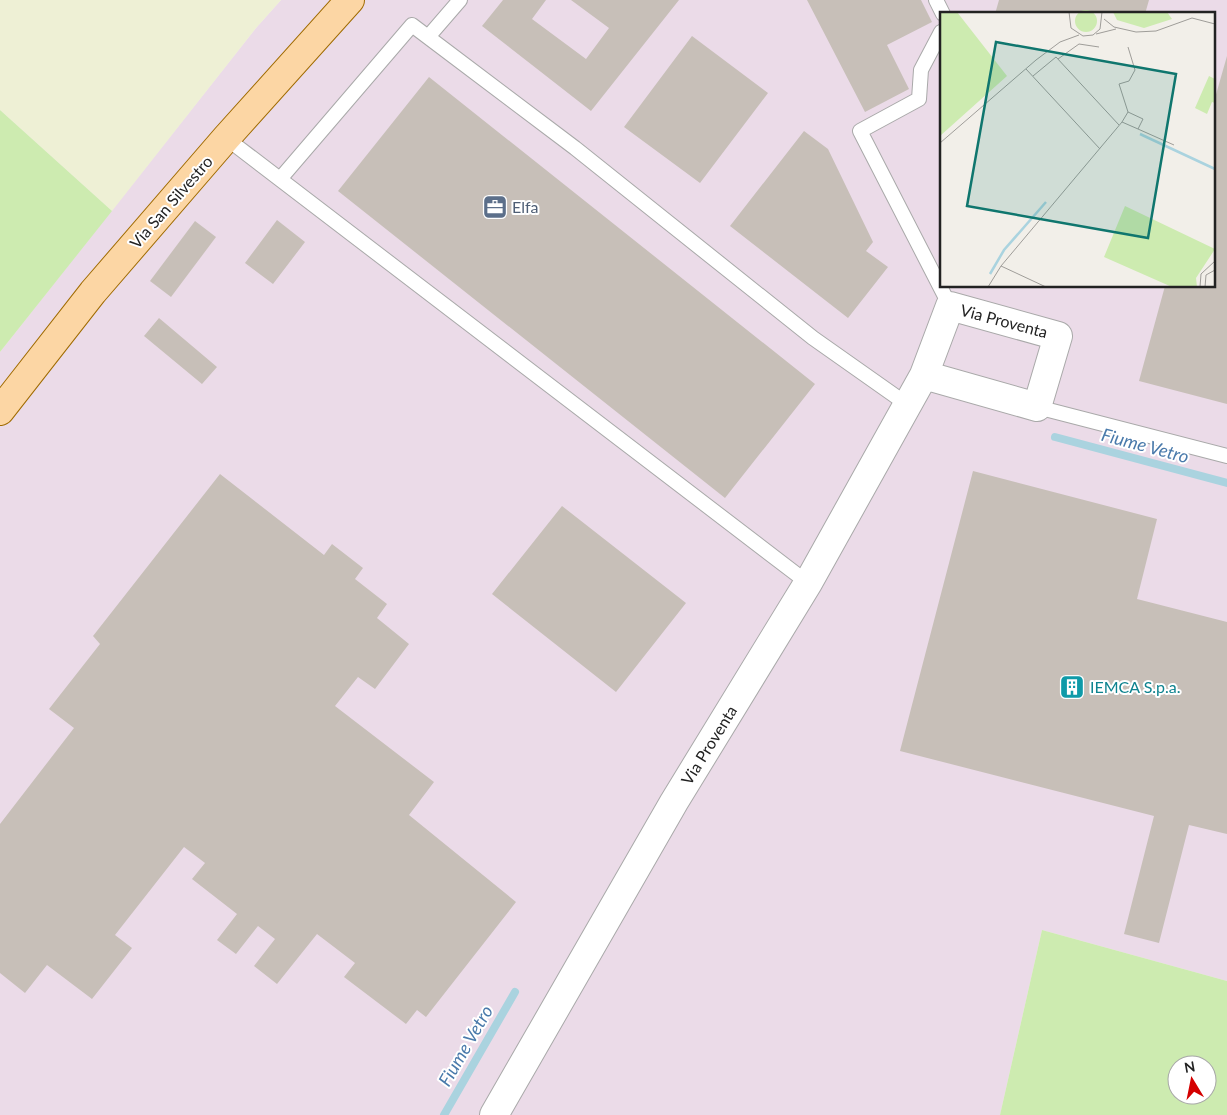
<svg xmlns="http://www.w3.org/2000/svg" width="1227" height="1115" font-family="Lato,sans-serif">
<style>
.industrial{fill:#ebdbe8;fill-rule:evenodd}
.farmland{fill:#eef0d5}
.grass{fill:#cdebb0;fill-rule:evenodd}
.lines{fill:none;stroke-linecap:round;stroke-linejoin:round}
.stream{stroke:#aad3df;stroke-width:8}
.building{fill:#c7bfb8}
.lane-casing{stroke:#a9a9a9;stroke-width:16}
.street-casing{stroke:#a9a9a9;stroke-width:30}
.primary-casing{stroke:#a06b00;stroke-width:30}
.lane{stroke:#fff;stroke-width:14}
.street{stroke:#fff;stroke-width:28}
.primary{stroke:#fcd6a4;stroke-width:28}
.labels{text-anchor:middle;stroke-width:4;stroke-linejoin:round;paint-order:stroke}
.street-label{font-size:16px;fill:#222;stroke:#fff}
.service-label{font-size:16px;fill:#4e5e75;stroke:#fff;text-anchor:start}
.culture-label{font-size:16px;fill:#0d838f;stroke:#fff;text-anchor:start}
.water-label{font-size:18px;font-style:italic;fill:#4a7aab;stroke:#fff}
.inset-river{fill:none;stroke:#aad3df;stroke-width:2.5}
.inset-road{fill:none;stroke:#9f9d99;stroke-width:1}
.view{fill:#0f766e;fill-opacity:0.15;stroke:#0f766e;stroke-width:2.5}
.inset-edge{fill:none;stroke:#222;stroke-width:2.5}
</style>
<rect width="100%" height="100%" fill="#f2efe9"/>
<path class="industrial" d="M281 0H1227V981L1042 930 1000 1115H0V352L256 28ZM941 14H1213V286H941Z"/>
<path class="farmland" d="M0 0H281L256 28 112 211 0 110Z"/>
<path class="grass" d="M0 110 112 211 0 352Z
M1042 930 1227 981V1115H1000ZM1177 1065H1207V1095H1177Z"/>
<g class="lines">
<path class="stream" d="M1055 437 1227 483
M444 1115 515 992"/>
</g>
<path class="building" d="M503 0H546L532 19 586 59 609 28 571 0H679L591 111 482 26Z
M807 0H921L932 22 887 45 909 89 865 112Z
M999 0H1149L1145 14H995Z
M692 36 768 93 700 183 624 127Z
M1227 56V404L1139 381 1165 286H1213V105Z
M429 77 815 384 725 498 338 191Z
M804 131 828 149 873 242 866 251 888 267 848 318 730 226Z
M277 220 305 242 273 284 245 263Z
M195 221 216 237 171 297 150 281Z
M159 318 217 367 202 384 144 336Z
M973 471 1157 519 1137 599 1227 622V834L1189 825 1159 943 1124 934 1154 816 900 751Z
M220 474 324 555 332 544 363 568 355 579 387 604 377 618 409 644 375 689 358 677 335 706 434 782 409 815 516 902 426 1017 417 1010 406 1024 344 977 355 963 317 934 277 984 254 966 275 939 258 926 236 954 217 940 237 914 192 879 205 863 184 847 115 935 132 948 92 999 47 965 25 993 0 973V824L74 728 49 709 100 644 93 636Z
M562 506 686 603 616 692 492 594Z"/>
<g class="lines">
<defs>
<path id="lane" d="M936 0 943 14
M941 32 921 70 919 99 860 131 950 306
M428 37 460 0
M226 138 808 583
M280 179 412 25 575 148 813 338 908 405
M1037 407 1227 456"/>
<path id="street" d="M494 1115 674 802 808 583 924 375 950 306 1058 336 1037 407 924 375"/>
<path id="primary" d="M0 411 93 292 226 138 350 0"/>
</defs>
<use href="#lane" class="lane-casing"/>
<use href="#street" class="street-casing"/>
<use href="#primary" class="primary-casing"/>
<use href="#lane" class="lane"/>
<use href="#street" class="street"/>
<use href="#primary" class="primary"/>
</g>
<defs>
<symbol id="office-square" viewBox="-11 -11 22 22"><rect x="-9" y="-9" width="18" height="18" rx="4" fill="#5c6f8a" stroke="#fff"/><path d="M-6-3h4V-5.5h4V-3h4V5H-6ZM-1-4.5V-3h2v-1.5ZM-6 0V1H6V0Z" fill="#fff"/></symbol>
<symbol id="building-square" viewBox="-11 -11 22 22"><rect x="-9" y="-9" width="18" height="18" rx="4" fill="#0f9aa8" stroke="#fff"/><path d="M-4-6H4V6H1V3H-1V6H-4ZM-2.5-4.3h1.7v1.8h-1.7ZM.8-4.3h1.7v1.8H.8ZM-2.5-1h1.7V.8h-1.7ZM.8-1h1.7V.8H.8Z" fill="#fff"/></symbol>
</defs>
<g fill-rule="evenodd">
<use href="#office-square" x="481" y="193" width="28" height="28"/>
<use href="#building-square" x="1058" y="673" width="28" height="28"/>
</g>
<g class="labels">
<g class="street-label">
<text transform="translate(171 202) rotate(-49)" y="6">Via San Silvestro</text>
<text transform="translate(1004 321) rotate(15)" y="6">Via Proventa</text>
<text transform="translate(709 745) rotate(-58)" y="6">Via Proventa</text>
</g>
<g class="service-label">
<text x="512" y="213">Elfa</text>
</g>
<g class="culture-label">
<text x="1090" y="693">IEMCA S.p.a.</text>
</g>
<g class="water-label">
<text transform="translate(1145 446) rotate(15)" y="6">Fiume Vetro</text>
<text transform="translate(466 1046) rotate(-60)" y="6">Fiume Vetro</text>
</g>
</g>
<g transform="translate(940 12)">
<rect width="275" height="275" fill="#f2efe9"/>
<path d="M135 9a11 11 0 1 1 22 0a11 11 0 1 1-22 0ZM0 0H17L67 64 0 124ZM173 0H227L232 7 204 16 177 8ZM269 64 275 67V91L272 90 267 102 255 96ZM185 194 275 237 256 266 257 275H232L164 245Z" fill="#cdebb0"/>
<path class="inset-river" d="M200 122 275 157M50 262 64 238 106 190"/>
<path class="inset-road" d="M129 0 131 16 143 24 153 23 160 17 162 0M164 7 174 15 196 20 216 19 252 6 275 12M156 22 176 17M188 35 195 58 189 69 179 72 188 100M118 47 139 32 159 35M86 57 160 137M93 64 116 45 179 113M198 117 234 133M0 131 96 48 120 30 139 23M61 254 106 275M48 275 61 254 182 110 198 117 203 107 188 100 182 110M260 275 261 262 275 249M265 275 266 263 275 258"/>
<path class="view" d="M56 30 236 62 208 226 27 194Z"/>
<rect width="275" height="275" class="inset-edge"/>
</g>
<g transform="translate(1192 1080) rotate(350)"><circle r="24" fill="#ffffff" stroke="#a7a7a7"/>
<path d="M0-4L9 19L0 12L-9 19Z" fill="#d40000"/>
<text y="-8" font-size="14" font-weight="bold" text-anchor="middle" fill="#222222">N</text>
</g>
</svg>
